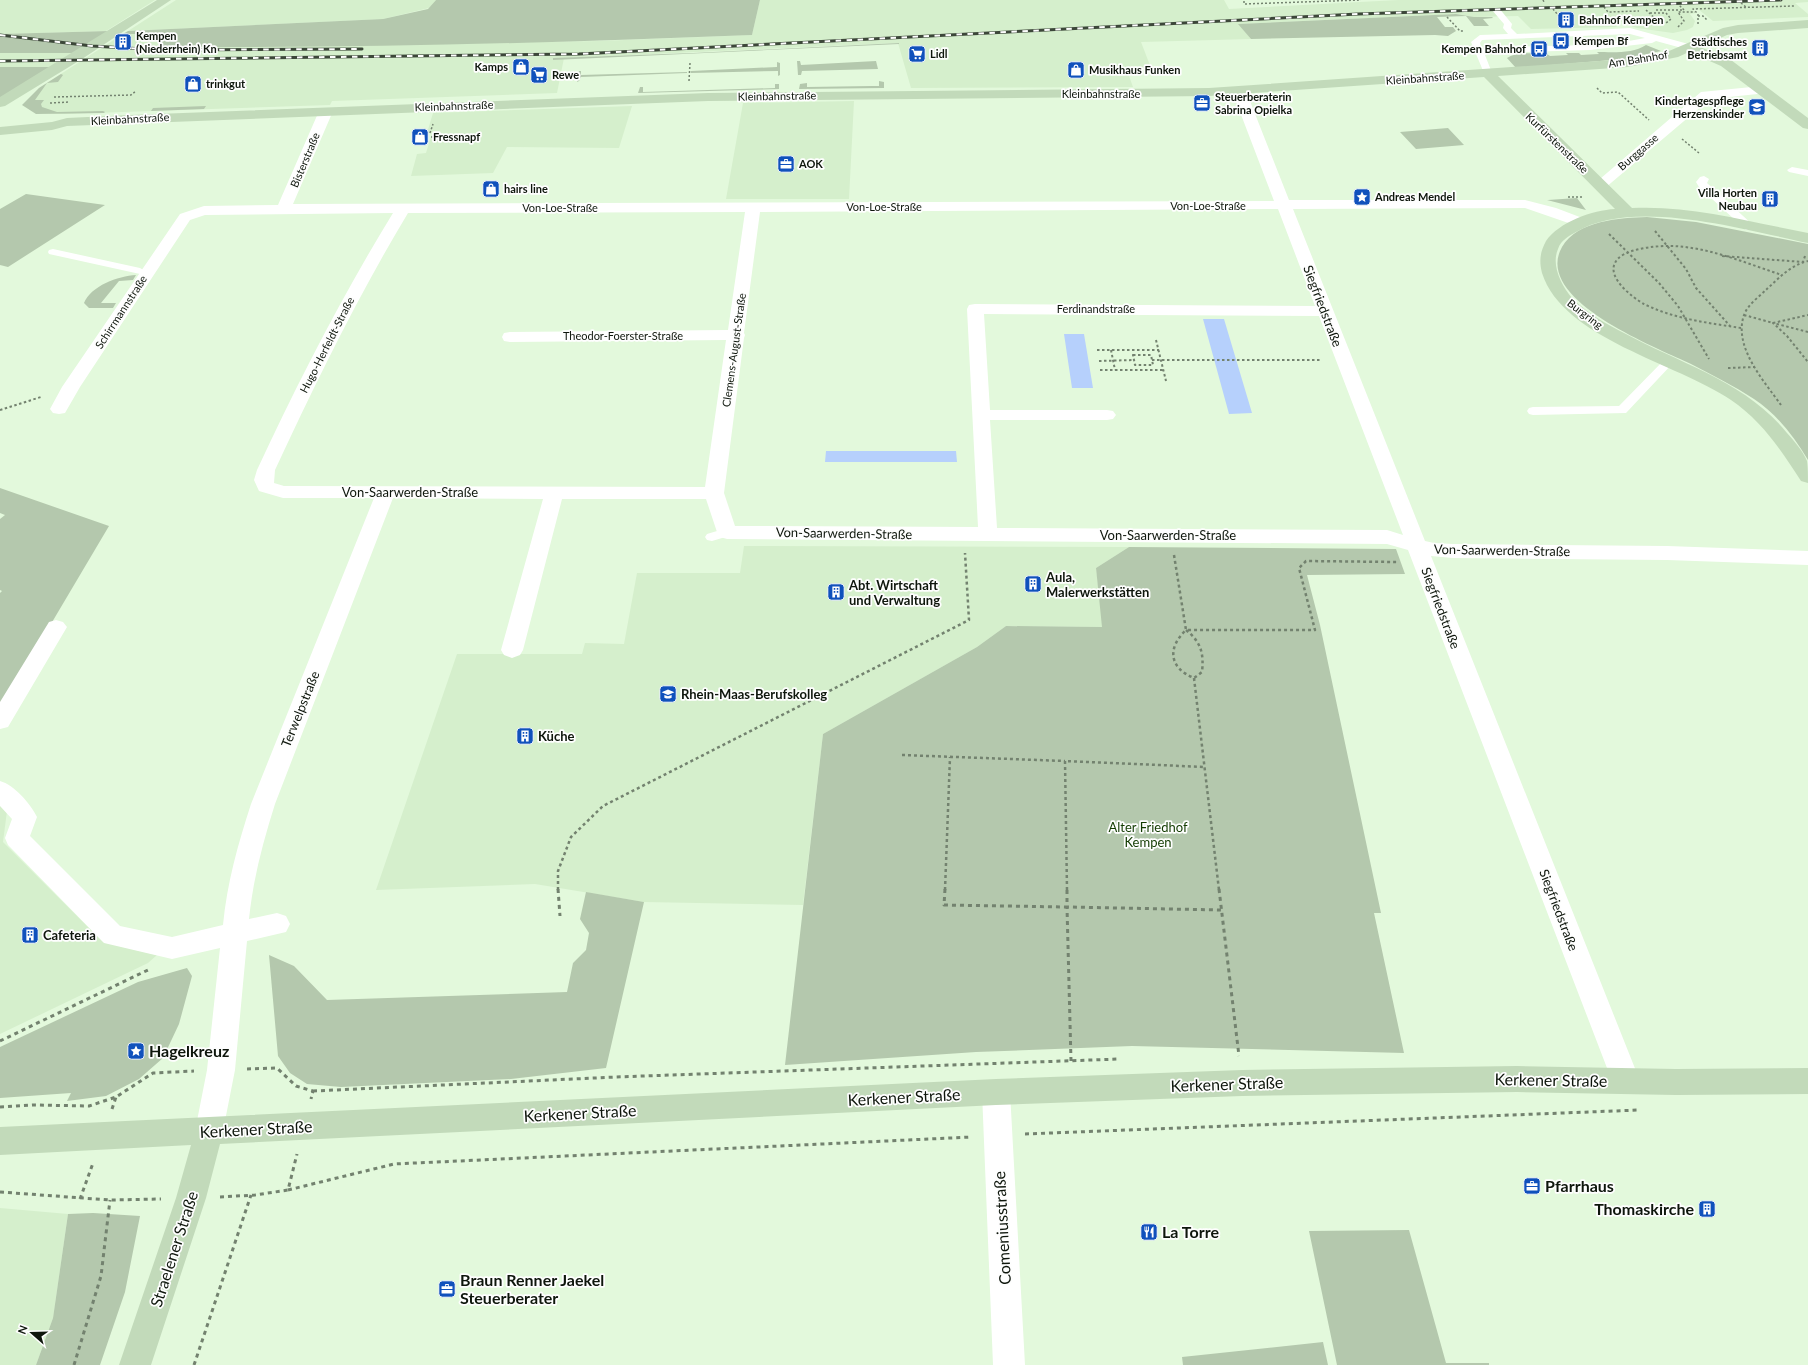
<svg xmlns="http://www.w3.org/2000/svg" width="1808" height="1365" font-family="Lato,sans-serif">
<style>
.built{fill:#d5efcc}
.green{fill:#b4c8ad}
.water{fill:#b6d0fc}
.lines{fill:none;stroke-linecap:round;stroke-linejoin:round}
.path-far3{stroke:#73826f;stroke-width:1.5;stroke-dasharray:2 2;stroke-linecap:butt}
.path-far2{stroke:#73826f;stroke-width:2;stroke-dasharray:2.5 2.5;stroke-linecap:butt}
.path-far1{stroke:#73826f;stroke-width:2.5;stroke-dasharray:3 3;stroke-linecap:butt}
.path{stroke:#73826f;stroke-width:3;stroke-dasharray:4 4;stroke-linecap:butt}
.lane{fill:#fff;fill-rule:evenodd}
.street{fill:#fff;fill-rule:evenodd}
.secondary{fill:#c2daba;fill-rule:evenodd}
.rail-casing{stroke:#3c4739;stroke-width:3}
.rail{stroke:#fefefe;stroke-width:2;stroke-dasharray:5.5;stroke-linecap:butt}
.labels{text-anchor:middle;stroke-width:3.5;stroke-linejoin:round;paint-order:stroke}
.far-poi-label{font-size:11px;font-weight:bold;fill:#0e160c;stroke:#fefefe;text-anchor:start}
.far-street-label{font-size:11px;fill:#0e160c;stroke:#fefefe}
.street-label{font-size:13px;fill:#0e160c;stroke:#fefefe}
.poi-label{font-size:13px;font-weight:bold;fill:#0e160c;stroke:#fefefe;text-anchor:start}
.park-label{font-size:13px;fill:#123b00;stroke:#fefefe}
.near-poi-label{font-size:16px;font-weight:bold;fill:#0e160c;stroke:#fefefe;text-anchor:start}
.near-street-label{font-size:16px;fill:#0e160c;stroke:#fefefe}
</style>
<rect width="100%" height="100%" fill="#e3f9dc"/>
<path class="built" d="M0 0H155L106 31 0 34Z
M176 0H436L429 8 383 19 128 31Z
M760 0H1224L1229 9 1398 0H1808V2L1795 3 1808 14V17L1713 21 1698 9 1692 10 1696 13 1690 14 1695 21 1693 27 1687 30 1673 33 1637 28 1625 24 1615 17 1609 18 1617 27 1531 29 1518 16 1474 17 1456 14 1239 24 1251 39 1141 42 1151 68H1137L1138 72 1128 73 1133 87 911 88 898 43 564 58 557 93 332 101 330 105 64 114 44 113 30 99 39 88 123 34 169 33 159 47H222L599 41 752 35Z
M0 53H74L51 67H0Z
M854 101 849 199H726L743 103Z
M632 106 619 148 507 147 493 173 411 176 417 154 426 153 432 133H427L433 113Z
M744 546 1129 547 1096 568 1103 627 1006 626 977 647 823 734 803 905 644 902 535 884 376 890 457 654H582L585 643 624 644 637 573H740Z
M0 804 7 811 3 842 103 942 157 955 148 963 0 1034Z
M0 1208 68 1214 53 1318 36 1365H0Z"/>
<path class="green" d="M436 0H760L752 35C554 43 356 48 158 47L169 34H123L128 31 383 19 428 9Z
M1456 14 1474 17H1492L1493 18 1483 19 1489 26H1474L1466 16 1437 17 1445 27H1453L1456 31 1448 36 1435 35 1251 39 1238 24Z
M109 31 74 53H0V34Z
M899 43V44L553 60V58L693 53Z
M1646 45 1661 51 1624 59 1516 68 1507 58C1516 51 1536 54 1547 54L1550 56 1568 55 1566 53H1579L1581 55 1599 54 1597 52C1612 52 1633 54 1646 45Z
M797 61H800L801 65 876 61 878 69 802 71 801 75H798Z
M777 62 780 63V75L778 76V71L691 73V71L777 67Z
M0 67H51L0 99Z
M579 71H581V75L687 72V73L581 77 579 81 577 82Z
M61 74 63 75 58 82 47 83 35 100H44L41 104 42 107 57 112 103 111 105 112 104 113 36 114 22 105 39 88Z
M879 81 884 82V88L799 89 800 84 807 83V87L872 86H879Z
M775 84H779V89L638 93 640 87H643V92L775 88Z
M206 106 204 109 151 111 153 108Z
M1448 128 1464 145 1416 149 1400 132Z
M26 194 105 205 8 267 0 265V209Z
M1577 198 1586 210 1547 200H1548Z
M1647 217 1696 222 1808 244V460C1794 437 1777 414 1754 399 1734 386 1712 375 1691 364 1658 348 1532 300 1562 247 1578 220 1620 218 1647 217Z
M136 275 133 280 119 281 101 303H116L113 308H89L84 303C91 286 118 276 136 275Z
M0 488 109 526 0 710V593L2 591 0 590V519L5 515 0 513Z
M1129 547 1396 549 1405 574 1307 575 1320 625 1381 913H1374L1404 1053 1132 1046 976 1052 785 1065 823 734 977 647 1006 626 1102 627 1096 568Z
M586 892 644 902 606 1068 511 1079 341 1087 307 1084 290 1073 278 1056 269 955 294 966 327 1000 567 992 573 963 586 950 589 933 580 919Z
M187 968 192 976 179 1024 163 1058 139 1079 106 1096 67 1101 71 1093 0 1098V1047L138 982Z
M93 1213 140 1216 125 1292 100 1365H36L53 1318 68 1214Z
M1409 1230 1446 1363H1489V1365H1337L1309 1231Z
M1323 1342 1328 1365H1183L1182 1357Z"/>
<path class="water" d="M1203 319H1224L1252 413 1229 414Z
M1064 334H1084L1093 388H1072Z
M826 451H956L957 462H825Z"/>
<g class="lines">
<path class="path-far3" d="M1543 0 1544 2
M1244 1V4L1361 0
M1741 3 1746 7
M1604 7 1608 12 1639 11
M1553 9 1558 15
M1646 10 1659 22
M1656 10H1684L1679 5
M1650 13H1666L1671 19 1666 23
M1698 16H1703L1708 21
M1447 17 1460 31H1464
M1698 24V14L1693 9 1794 6
M1678 27 1684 21 1678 12H1695
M556 78H570
M689 81 690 63
M1597 88 1602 93 1618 92 1649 120
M54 97 131 95 136 91
M50 103 70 102
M430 133 433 124
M431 137 451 136
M1682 139 1699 153
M1568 197H1583"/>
<path class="path-far2" d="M1655 231 1686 269 1696 288 1730 326
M1609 234 1659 283 1678 306 1709 359
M1722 256 1803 262 1805 256
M1744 315 1773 323 1808 315
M1741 328C1709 323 1674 319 1644 304 1633 298 1607 278 1615 263 1621 249 1654 246 1668 246 1707 246 1745 263 1782 275
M1808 332 1773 323 1787 336 1808 362
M1156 340 1166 381
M1097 350H1159
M1111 350 1115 370
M1133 355H1151L1153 365H1135Z
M1152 360H1322
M1099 361 1134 360
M1728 368 1755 367
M1100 370H1163
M1781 405C1764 381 1733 347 1744 315 1748 304 1760 296 1768 288 1780 277 1791 265 1808 261
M0 410 41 397"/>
<path class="path-far1" d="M1174 555 1186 630H1315L1299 568 1306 561 1397 562
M1186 630C1201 642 1204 653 1202 672L1194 678C1169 668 1167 648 1186 630Z
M1194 678 1219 890
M902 755 1065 761
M558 890V871L571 837 603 806 969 620 965 553
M945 890 950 757
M1067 890 1065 761 1205 767"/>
<path class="path" d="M558 889 560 916
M945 889 944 905 1067 907V889
M1219 889 1239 1056
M0 1041 150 969
M1071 1061 1067 907 1222 910
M247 1069 277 1068 296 1086 313 1091 311 1099
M313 1091 616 1077 1119 1059
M0 1107 34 1105 89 1106 116 1097 153 1073 194 1071
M112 1109 116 1097
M1025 1134 1639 1110
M288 1190 394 1164 972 1137
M0 1192 110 1200 161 1199
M220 1197 255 1195 288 1190 297 1154
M80 1199 93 1163
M74 1365 101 1276 110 1200
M194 1365 251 1195"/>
<path class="lane" d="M1493 8H1499L1512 24 1511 28 1517 34 1630 28 1692 45 1693 47 1689 50 1656 41 1652 43 1590 50 1489 53 1485 55 1492 73 1488 76 1484 73 1471 42 1480 35 1508 34 1503 28 1504 24 1492 10ZM1630 34 1645 38 1618 43 1590 45 1494 47 1482 50 1480 43 1482 40Z
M1792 167 1808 170V176L1789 172 1787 170Z
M1704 176 1709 179 1707 183 1754 226 1755 228 1754 230H1746L1699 187 1696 182 1700 177Z
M53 249 140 268 145 271 140 274 49 254 48 252 49 250Z
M1669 357 1675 361 1673 363 1626 413 1533 415 1529 414 1527 411 1529 408 1533 407 1619 406 1665 359Z
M727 528 732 529 734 532 732 535 712 541 707 540 705 537 707 534Z"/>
<path class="street" d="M1762 86 1767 87 1769 90 1767 93 1710 99 1605 188 1600 189 1595 188 1593 185 1701 92Z
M1239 87 1244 88 1246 91 1289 200H1525L1556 208 1585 219 1588 222 1585 225 1580 227 1525 208 1293 209 1425 541 1434 543 1453 544 1667 546 1808 551V565L1667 560 1453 558 1431 556 1640 1081 1636 1090 1626 1094 1616 1090 1612 1081 1408 550 1387 544 727 539 720 537 717 532 706 499H562L523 650 520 655 512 658 504 655 501 650 543 499 393 498 275 804C263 842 253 879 249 919L277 913 286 916 290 924 286 932 247 941 235 1070 223 1131 219 1141 209 1145 199 1141 195 1131 207 1070 220 948 172 959 104 943 8 845 5 838 12 819 0 806V781C14 785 30 803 37 817L30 836 120 926 172 937 223 925C227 883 238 844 251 804L374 498H283L259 491 254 480 257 470C298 382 342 296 393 213L205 215 190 220 80 387 65 413 59 414 53 413 50 409 62 387 180 214 204 206 278 205 319 111 321 108H331L333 111 293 204 1274 201 1232 91 1234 88ZM1278 209 1315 306 975 304 969 305 967 309 978 527 735 526 724 493 744 338 745 335 744 333 760 212ZM745 212 728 330 510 332 504 333 502 337 504 341 510 342 726 340 705 487 284 486 274 483 275 470C316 382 358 296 408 213ZM984 314 1319 316 1403 535 1387 530 997 528 990 420H1107L1113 419 1116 415 1113 411 1107 410H990Z
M56 620 63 622 67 627 8 727 0 729V702L49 622Z
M996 1079 1006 1083 1010 1092 1025 1365H993L982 1092 986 1083Z"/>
<path class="secondary" d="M157 0H171L82 59 5 106 0 107V97Z
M1808 20V28L1738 33 1727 35 1700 47 1731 60 1808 118V129L1803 128 1721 66 1689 52 1678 57 1628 67 1498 76 1632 208C1691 205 1750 222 1808 233V243C1745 230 1633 197 1576 232 1569 236 1561 240 1558 249 1551 265 1561 285 1572 298 1587 313 1606 324 1624 333 1681 364 1745 381 1787 433 1794 441 1803 451 1807 461 1808 467 1808 477 1808 483L1801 481C1781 450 1762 421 1731 400 1677 363 1563 339 1542 273 1539 261 1540 252 1546 241 1559 222 1593 210 1615 209L1484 77 1209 96 708 101 67 126 52 130 0 135V127L52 122 67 118 130 115 708 93 1209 88 1628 59 1669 51 1723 28 1738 25Z
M1517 1066 1676 1069 1808 1068V1094L1676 1095 1517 1092 1242 1096 996 1105 220 1144 206 1198 151 1365H119L176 1198 191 1145 0 1155V1127L996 1079 1242 1070Z"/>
<defs>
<path id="rail" d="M0 35 92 46 161 50 362 49
M0 61 579 54 1358 14 1781 0"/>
</defs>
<use href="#rail" class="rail-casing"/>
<use href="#rail" class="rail"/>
</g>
<defs>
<symbol id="building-square" viewBox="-11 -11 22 22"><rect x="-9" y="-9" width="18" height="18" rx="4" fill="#1051bc" stroke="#fefefe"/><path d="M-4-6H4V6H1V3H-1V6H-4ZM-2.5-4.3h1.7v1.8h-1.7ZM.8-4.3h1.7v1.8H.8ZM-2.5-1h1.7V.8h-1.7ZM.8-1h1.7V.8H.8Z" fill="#fff"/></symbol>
<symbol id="bus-square" viewBox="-11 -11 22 22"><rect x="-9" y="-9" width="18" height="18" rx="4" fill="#1051bc" stroke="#fefefe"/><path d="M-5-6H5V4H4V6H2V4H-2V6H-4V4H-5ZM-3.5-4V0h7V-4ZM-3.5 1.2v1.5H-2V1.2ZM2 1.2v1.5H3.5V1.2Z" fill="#fff"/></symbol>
<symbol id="supermarket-square" viewBox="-11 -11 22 22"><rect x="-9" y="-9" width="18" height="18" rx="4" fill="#1051bc" stroke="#fefefe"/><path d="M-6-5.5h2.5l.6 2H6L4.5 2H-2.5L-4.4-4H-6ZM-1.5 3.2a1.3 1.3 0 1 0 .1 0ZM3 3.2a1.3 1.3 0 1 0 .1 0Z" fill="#fff"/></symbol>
<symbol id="shop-square" viewBox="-11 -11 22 22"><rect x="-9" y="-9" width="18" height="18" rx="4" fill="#1051bc" stroke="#fefefe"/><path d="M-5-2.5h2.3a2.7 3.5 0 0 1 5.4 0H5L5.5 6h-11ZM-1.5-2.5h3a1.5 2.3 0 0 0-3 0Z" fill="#fff"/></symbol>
<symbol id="office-square" viewBox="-11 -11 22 22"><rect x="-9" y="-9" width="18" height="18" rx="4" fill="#1051bc" stroke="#fefefe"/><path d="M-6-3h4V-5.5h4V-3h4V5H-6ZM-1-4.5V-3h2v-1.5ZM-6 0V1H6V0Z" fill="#fff"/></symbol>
<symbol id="school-square" viewBox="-11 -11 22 22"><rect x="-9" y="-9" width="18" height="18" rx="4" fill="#1051bc" stroke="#fefefe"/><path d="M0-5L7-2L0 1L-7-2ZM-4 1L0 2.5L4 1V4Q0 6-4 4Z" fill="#fff"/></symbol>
<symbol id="sight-square" viewBox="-11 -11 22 22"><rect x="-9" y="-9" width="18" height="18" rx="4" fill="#1051bc" stroke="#fefefe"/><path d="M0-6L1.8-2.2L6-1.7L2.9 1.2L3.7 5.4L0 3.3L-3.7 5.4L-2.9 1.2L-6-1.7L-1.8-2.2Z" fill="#fff"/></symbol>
<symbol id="restaurant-square" viewBox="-11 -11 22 22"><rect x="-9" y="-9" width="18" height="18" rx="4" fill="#1051bc" stroke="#fefefe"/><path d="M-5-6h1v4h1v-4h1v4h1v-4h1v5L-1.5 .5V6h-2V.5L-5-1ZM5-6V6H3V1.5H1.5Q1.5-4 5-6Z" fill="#fff"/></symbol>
</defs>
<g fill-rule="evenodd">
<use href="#building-square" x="1556" y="10" width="20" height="20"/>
<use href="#bus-square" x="1551" y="31" width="20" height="20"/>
<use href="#building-square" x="113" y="32" width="20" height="20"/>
<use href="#building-square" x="1750" y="38" width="20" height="20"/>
<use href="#bus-square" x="1529" y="39" width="20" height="20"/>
<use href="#supermarket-square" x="907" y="44" width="20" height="20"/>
<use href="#shop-square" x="511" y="57" width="20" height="20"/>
<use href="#shop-square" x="1066" y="60" width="20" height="20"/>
<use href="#supermarket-square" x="529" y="65" width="20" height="20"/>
<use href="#shop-square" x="183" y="74" width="20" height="20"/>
<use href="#office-square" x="1192" y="93" width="20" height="20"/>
<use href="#school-square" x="1747" y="97" width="20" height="20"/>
<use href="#shop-square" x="410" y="127" width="20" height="20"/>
<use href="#office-square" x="776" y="154" width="20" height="20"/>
<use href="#shop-square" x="481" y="179" width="20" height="20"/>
<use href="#sight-square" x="1352" y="187" width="20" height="20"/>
<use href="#building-square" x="1760" y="189" width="20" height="20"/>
<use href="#building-square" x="1023" y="574" width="20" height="20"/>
<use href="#building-square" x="826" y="582" width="20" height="20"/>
<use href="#school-square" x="658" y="684" width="20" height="20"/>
<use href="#building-square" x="515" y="726" width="20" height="20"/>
<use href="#building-square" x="20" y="925" width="20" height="20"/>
<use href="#sight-square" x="126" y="1041" width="20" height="20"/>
<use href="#office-square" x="1522" y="1176" width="20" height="20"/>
<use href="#building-square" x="1697" y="1199" width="20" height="20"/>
<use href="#restaurant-square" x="1139" y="1222" width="20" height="20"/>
<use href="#office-square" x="437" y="1279" width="20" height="20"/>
</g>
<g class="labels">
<g class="far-poi-label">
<text x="1579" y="24">Bahnhof Kempen</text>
<text x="136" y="40">Kempen<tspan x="136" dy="13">(Niederrhein) Kn</tspan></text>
<text x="1574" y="45">Kempen Bf</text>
<text x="1747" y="46" text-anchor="end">Städtisches<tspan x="1747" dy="13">Betriebsamt</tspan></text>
<text x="1526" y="53" text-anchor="end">Kempen Bahnhof</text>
<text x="930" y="58">Lidl</text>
<text x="508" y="71" text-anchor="end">Kamps</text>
<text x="1089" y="74">Musikhaus Funken</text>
<text x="552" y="79">Rewe</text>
<text x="206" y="88">trinkgut</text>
<text x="1215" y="101">Steuerberaterin<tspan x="1215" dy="13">Sabrina Opielka</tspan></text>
<text x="1744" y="105" text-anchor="end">Kindertagespflege<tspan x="1744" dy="13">Herzenskinder</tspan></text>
<text x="433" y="141">Fressnapf</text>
<text x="799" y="168">AOK</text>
<text x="504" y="193">hairs line</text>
<text x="1757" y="197" text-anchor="end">Villa Horten<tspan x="1757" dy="13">Neubau</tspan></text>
<text x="1375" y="201">Andreas Mendel</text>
</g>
<g class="far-street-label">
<text transform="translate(1638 59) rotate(-9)" y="4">Am Bahnhof</text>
<text transform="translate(1425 78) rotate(-4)" y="4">Kleinbahnstraße</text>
<text x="1101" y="98">Kleinbahnstraße</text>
<text transform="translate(777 96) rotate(-1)" y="4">Kleinbahnstraße</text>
<text transform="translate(454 106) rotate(-2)" y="4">Kleinbahnstraße</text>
<text transform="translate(130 119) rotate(-3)" y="4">Kleinbahnstraße</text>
<text transform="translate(1557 143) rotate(44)" y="4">Kurfürstenstraße</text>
<text transform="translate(1638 152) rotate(-41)" y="4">Burggasse</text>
<text transform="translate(305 160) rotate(-67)" y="4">Bisterstraße</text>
<text x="1208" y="210">Von-Loe-Straße</text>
<text x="884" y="211">Von-Loe-Straße</text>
<text x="560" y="212">Von-Loe-Straße</text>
<text x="1096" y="313">Ferdinandstraße</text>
<text transform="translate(121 312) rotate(-57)" y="4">Schirrmannstraße</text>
<text transform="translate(1585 314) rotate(37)" y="4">Burgring</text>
<text x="623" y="340">Theodor-Foerster-Straße</text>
<text transform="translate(327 345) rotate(-63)" y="4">Hugo-Herfeldt-Straße</text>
<text transform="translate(734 350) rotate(-82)" y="4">Clemens-August-Straße</text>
</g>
<g class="street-label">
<text transform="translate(1323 306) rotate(69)" y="5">Siegfriedstraße</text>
<text x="410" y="497">Von-Saarwerden-Straße</text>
<text transform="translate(844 533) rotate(1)" y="5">Von-Saarwerden-Straße</text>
<text x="1168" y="540">Von-Saarwerden-Straße</text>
<text transform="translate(1502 550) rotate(1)" y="5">Von-Saarwerden-Straße</text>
<text transform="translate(1441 608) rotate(69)" y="5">Siegfriedstraße</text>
<text transform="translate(300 709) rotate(-68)" y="5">Terwelpstraße</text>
<text transform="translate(1559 910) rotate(69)" y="5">Siegfriedstraße</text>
</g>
<g class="poi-label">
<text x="1046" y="582">Aula,<tspan x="1046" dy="15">Malerwerkstätten</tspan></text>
<text x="849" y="590">Abt. Wirtschaft<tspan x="849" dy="15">und Verwaltung</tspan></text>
<text x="681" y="699">Rhein-Maas-Berufskolleg</text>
<text x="538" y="741">Küche</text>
<text x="43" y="940">Cafeteria</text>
</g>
<g class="park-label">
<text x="1148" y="832">Alter Friedhof<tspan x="1148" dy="15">Kempen</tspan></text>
</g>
<g class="near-poi-label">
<text x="149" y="1057">Hagelkreuz</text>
<text x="1545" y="1192">Pfarrhaus</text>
<text x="1694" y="1215" text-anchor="end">Thomaskirche</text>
<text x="1162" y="1238">La Torre</text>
<text x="460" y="1286">Braun Renner Jaekel<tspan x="460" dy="18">Steuerberater</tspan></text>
</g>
<g class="near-street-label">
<text transform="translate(1551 1080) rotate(1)" y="6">Kerkener Straße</text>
<text transform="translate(1227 1084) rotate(-2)" y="6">Kerkener Straße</text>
<text transform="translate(904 1097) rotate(-3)" y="6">Kerkener Straße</text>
<text transform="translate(580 1113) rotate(-3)" y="6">Kerkener Straße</text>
<text transform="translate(256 1129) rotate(-3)" y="6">Kerkener Straße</text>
<text transform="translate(1002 1228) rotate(-93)" y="6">Comeniusstraße</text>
<text transform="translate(174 1249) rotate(-72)" y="6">Straelener Straße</text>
</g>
</g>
<g transform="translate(32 1333) rotate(290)" stroke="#fefefe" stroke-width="3" paint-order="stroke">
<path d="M0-3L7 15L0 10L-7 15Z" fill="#0e160c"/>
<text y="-6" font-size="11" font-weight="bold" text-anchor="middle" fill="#0e160c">N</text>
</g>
</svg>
